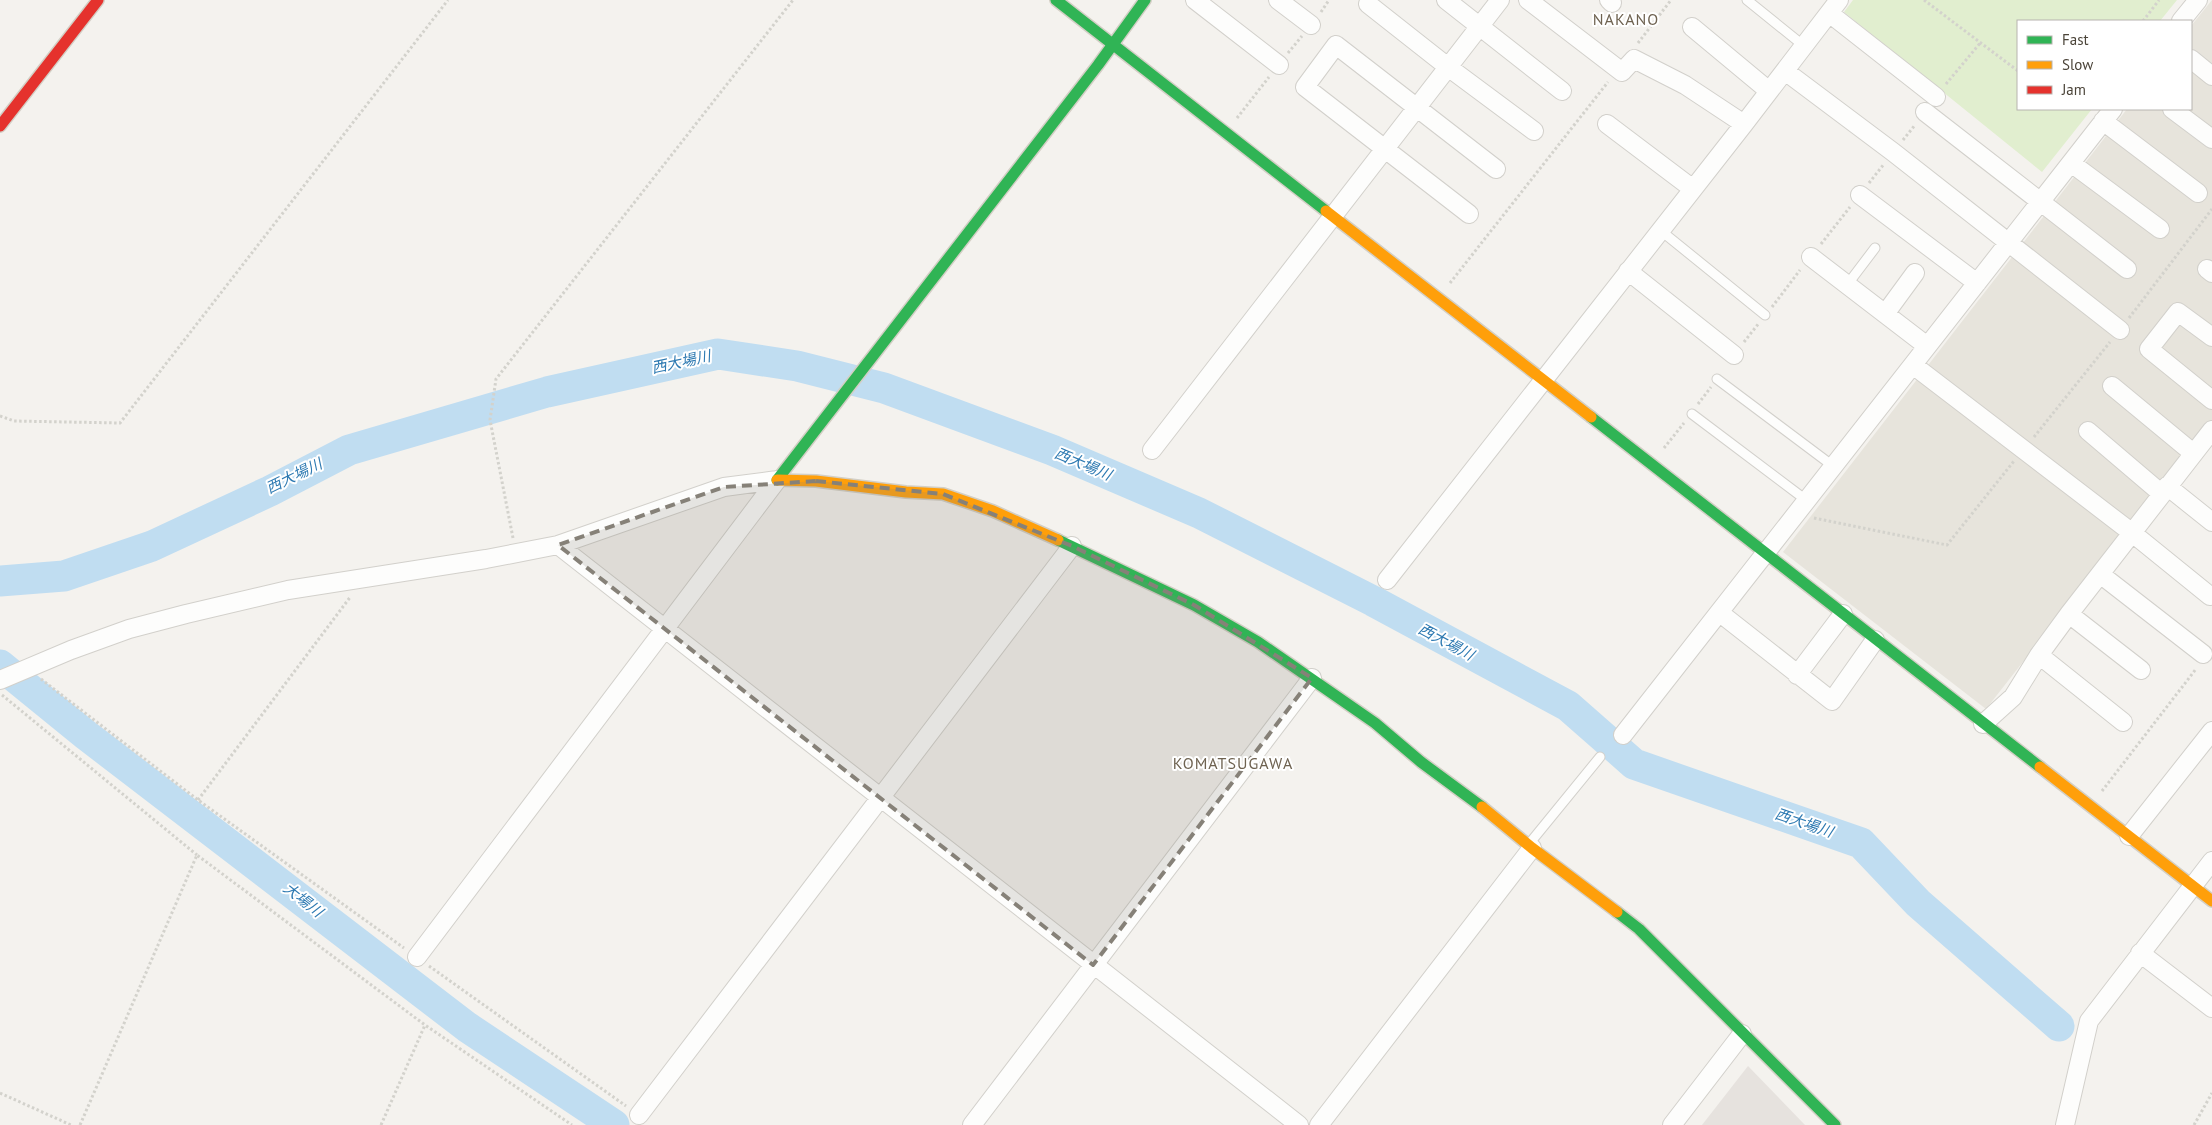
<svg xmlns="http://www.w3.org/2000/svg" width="2212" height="1125" font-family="'PT Sans','Noto Sans JP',sans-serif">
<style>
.residential{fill:#e7e4dc}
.industrial{fill:#e6e2de}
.green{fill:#e1eecf}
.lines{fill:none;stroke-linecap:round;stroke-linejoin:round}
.river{stroke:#c0ddf1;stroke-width:31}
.lane-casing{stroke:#d2d0cb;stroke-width:11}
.street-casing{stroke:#d2d0cb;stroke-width:20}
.fast-casing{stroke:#d3cfc5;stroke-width:14}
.slow-casing{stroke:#d3cfc5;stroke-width:14}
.jam-casing{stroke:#d3cfc5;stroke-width:14}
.path{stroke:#d3d2cc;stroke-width:3;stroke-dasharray:2.5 2.5;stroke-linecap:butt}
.lane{stroke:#fdfdfc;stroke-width:9}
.street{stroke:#fdfdfc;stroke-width:18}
.fast{stroke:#30b455;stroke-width:11}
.slow{stroke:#ff9f0a;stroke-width:11}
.jam{stroke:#e5322d;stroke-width:11}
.marked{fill:#868178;fill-opacity:0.2;stroke:#868178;stroke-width:4;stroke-dasharray:10 6;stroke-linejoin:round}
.labels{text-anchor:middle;stroke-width:4;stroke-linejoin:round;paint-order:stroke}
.water-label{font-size:15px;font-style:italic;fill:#2e7ab2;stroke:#fff}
.quarter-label{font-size:16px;letter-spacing:1px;fill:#6e6250;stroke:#fff}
</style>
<rect width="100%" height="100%" fill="#f4f2ee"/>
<path class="residential" d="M2212 0V421L1986 709 1783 552 2127 109H2191V26Z"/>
<path class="industrial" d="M1748 1066 1805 1125H1702Z"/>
<path class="green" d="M1853 0H2177L2160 21H2018V109H2092L2042 172 1844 12Z"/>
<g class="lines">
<path class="river" d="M0 581 64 576 152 546 270 491 349 450 547 392 718 354 797 366 884 388 1052 450 1199 513 1373 601 1568 706 1634 764 1861 843 1918 903 2059 1026
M0 665 86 735 467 1027 614 1125"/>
<defs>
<path id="lane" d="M1747 0 1804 46
M1660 230 1765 315
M1847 285 1875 248
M1717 379 1833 466
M1692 414 1806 500
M1529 844 1600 757"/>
<path id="street" d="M1195 0 1279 65
M1278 0 1311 25
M1446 0 1562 91
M1528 0 1622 72 1634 59 1685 85 1744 124
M1609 0 1612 3
M1368 4 1448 67 1534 131
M1829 13 1936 97
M2181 21 2198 0
M1692 27 1769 91
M2191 59 2212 76
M1785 71 1893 152 2120 330
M2172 109 2212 139
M1925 112 2127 269
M2103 121 2198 193
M1607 124 1693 189
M2071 163 2160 229
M1860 195 1977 283
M1469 214 1305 87 1336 45 1496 169
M1811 257 1927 346
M2207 269 2212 273
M1628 271 1734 355
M1885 314 1915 273
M2212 337 2178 312 2149 349 2212 400
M1913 365 2131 532 2210 596
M2112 386 2193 453
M2088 431 2162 494
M1152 450 1500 0
M2167 486 2212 522
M558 545 1299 1125
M2100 574 2203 654
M1387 580 1744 124 1839 0
M1720 613 1832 701 1875 640
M2069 614 2141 670
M2039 655 2123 722
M1797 675 1843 614
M0 680 71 650 129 629 186 614 288 590 486 559 558 545 724 487 777 480
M1983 724 2013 697 2039 655 2069 614 2212 430
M1623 735 2113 109
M2129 836 2212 731
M2140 953 2212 1008
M417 957 777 480
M639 1115 1072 546
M972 1125 1312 678
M1319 1125 1532 848
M1672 1125 1742 1034
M2065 1125 2089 1021 2212 861"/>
<path id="fast" d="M1056 0 1326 211
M1591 417 2040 767
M777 480 1098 65 1145 0
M1058 540 1194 605 1258 642 1375 723 1421 762 1482 807
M1617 912 1639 929 1835 1125"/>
<path id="slow" d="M1326 211 1591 417
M777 480 816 481 906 492 943 494 993 511 1058 540
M2040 767 2212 901
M1482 807 1532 848 1617 912"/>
<path id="jam" d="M0 126 98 0"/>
</defs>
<use href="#lane" class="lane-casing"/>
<use href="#street" class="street-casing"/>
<use href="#fast" class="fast-casing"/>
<use href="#slow" class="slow-casing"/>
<use href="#jam" class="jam-casing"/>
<path class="path" d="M1924 0 2018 71
M1321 12 1329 0
M2143 21 2159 0
M1638 43 1671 0
M1288 53 1302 36
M1946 84 1981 42
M1237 118 1269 77
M1903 140 1915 125
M1869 183 1884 164
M1821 244 1850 207
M1450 283 1608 82
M1772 307 1800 270
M2129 318 2212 209
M1744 342 1759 323
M1698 404 1711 387
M0 416 14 421 120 423 448 0
M2034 437 2110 342
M1664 448 1684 423
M1814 518 1947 545 2014 461
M513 538 490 420 496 379 793 0
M41 679 198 800 404 948
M2 695 197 855
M2102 791 2196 669
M198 800 351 596
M429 966 626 1106
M0 1093 71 1125
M80 1125 197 855 425 1025 572 1125
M381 1125 425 1025
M2194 1125 2212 1093"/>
<use href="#lane" class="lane"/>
<use href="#street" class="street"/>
<use href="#fast" class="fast"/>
<use href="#slow" class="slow"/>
<use href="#jam" class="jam"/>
</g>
<path class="marked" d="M816 481 943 494 1072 546 1194 605 1312 678 1093 965 558 545 724 487Z"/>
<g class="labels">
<g class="water-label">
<text transform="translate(681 362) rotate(-12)" y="5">西大場川</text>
<text transform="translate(1083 464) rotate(23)" y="5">西大場川</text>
<text transform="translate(294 476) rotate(-26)" y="5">西大場川</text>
<text transform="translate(1446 642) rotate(28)" y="5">西大場川</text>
<text transform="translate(1804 823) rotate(19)" y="5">西大場川</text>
<text transform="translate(303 900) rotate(38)" y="5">大場川</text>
</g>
<g class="quarter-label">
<text x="1626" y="25">NAKANO</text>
<text x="1233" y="769">KOMATSUGAWA</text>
</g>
</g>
<rect x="2017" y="20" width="175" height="90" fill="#ffffff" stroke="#b7b4b0"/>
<rect x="2027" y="36" width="25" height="8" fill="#30b455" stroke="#b7b4b0"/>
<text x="2062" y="45" font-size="15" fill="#4b4439">Fast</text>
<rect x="2027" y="61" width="25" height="8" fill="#ff9f0a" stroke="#b7b4b0"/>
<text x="2062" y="70" font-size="15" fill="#4b4439">Slow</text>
<rect x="2027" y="86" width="25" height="8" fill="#e5322d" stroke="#b7b4b0"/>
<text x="2062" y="95" font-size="15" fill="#4b4439">Jam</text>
</svg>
